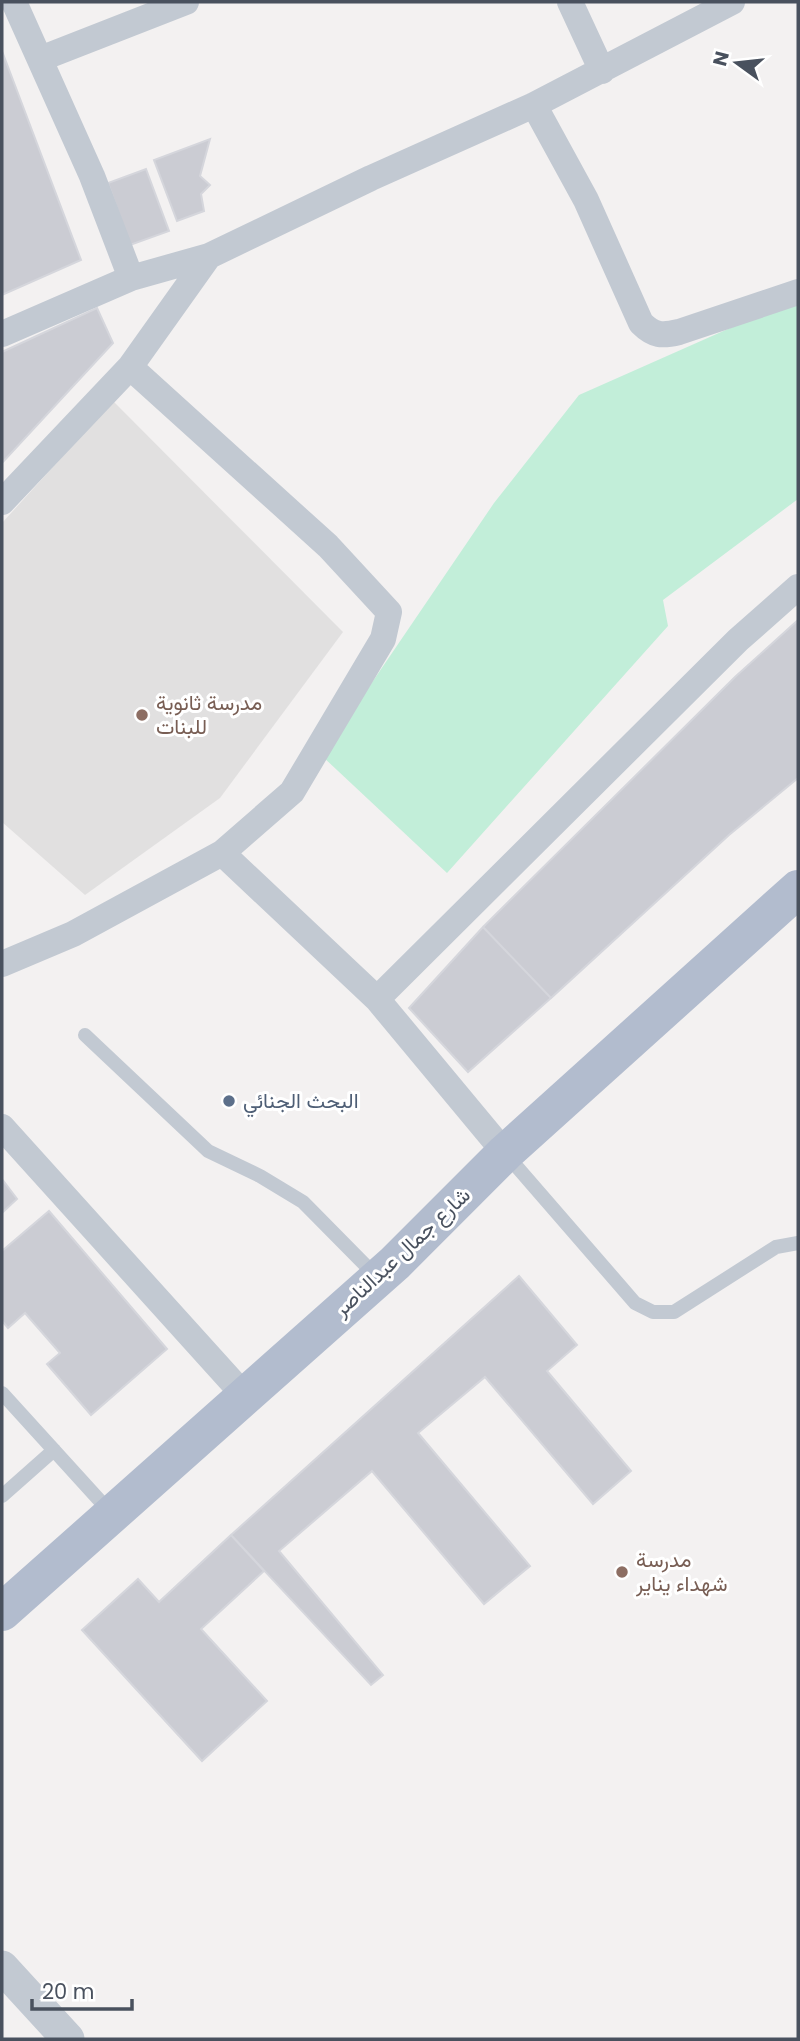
<svg xmlns="http://www.w3.org/2000/svg" width="800" height="2041" font-family="Poppins,Vazirmatn,sans-serif">
<style>
.education{fill:#e1e0e0}
.green{fill:#c2eed9}
.building{fill:#cbccd3;stroke:#d5d6dc;stroke-width:2}
.lines{fill:none;stroke-linecap:round;stroke-linejoin:round}
.service{stroke:#c2c9d2;stroke-width:14}
.minor{stroke:#c2c9d2;stroke-width:26}
.tertiary{stroke:#c2c9d2;stroke-width:33}
.primary{stroke:#b2bcce;stroke-width:38}
.education-dot{fill:#8d6e63;stroke:#fff;stroke-width:2.5}
.service-dot{fill:#5c6f8a;stroke:#fff;stroke-width:2.5}
.labels{text-anchor:middle;stroke-width:6;stroke-linejoin:round;paint-order:stroke}
.education-label{font-size:21px;fill:#785e54;stroke:#fff;text-anchor:start}
.service-label{font-size:21px;fill:#4e5e75;stroke:#fff;text-anchor:start}
.street-label{font-size:21px;fill:#49515e;stroke:#fff}
</style>
<rect width="100%" height="100%" fill="#f3f1f1"/>
<path class="education" d="M113 401 343 632 220 798 85 895 2 822V523Z"/>
<path class="green" d="M798 298V499L663 600 668 626 447 873 322 756 494 503 579 395Z"/>
<path class="building" d="M2 51 81 260 2 295Z
M210 139 200 176 210 185 201 194 204 211 177 221 154 160Z
M146 169 169 231 130 245 108 183Z
M97 308 113 343 2 463V352Z
M798 620V778L729 835 551 998 483 927 735 677Z
M483 927 551 998 468 1072 409 1008Z
M2 1179 17 1199 2 1213Z
M49 1211 167 1349 91 1415 47 1364 60 1353 25 1313 8 1328 2 1321V1251Z
M519 1276 577 1345 547 1371 631 1471 593 1504 485 1377 418 1433 530 1566 484 1604 372 1471 279 1551 383 1675 371 1685 231 1535Z
M231 1535 264 1571 201 1629 267 1701 202 1761 82 1630 138 1579 159 1602Z"/>
<g class="lines">
<path class="service" d="M85 1035 208 1151 260 1176 303 1202 378 1278
M505 1153 635 1303 653 1312H674L776 1247 798 1243
M2 1393 111 1513
M2 1496 54 1450"/>
<path class="minor" d="M14 2 92 176 131 278
M570 2 602 71
M40 59 186 2
M534 105 586 200 641 323C654 336 662 336 679 332L798 292
M2 334 131 278 209 256
M2 502 130 367 209 256 371 178 534 105 732 2
M222 853 377 999 505 1153
M2 964 73 934 222 853 292 792 383 639 389 612 328 546 130 367
M377 999 738 640 798 587
M2 1127 244 1395"/>
<path class="tertiary" d="M2 1967 68 2039"/>
<path class="primary" d="M2 1612 395 1263 505 1153 798 889"/>
</g>
<g class="education-dot">
<circle cx="142" cy="715" r="7"/>
<circle cx="622" cy="1572" r="7"/>
</g>
<circle class="service-dot" cx="229" cy="1101" r="7"/>
<g class="labels">
<g class="education-label">
<text x="156" y="710">مدرسة ثانوية<tspan x="156" dy="24">للبنات</tspan></text>
<text x="636" y="1567">مدرسة<tspan x="636" dy="24">شهداء يناير</tspan></text>
</g>
<g class="service-label">
<text x="243" y="1108">البحث الجنائي</text>
</g>
<g class="street-label">
<text transform="translate(402 1252) rotate(-43)" y="7">شارع جمال عبدالناصر</text>
</g>
</g>
<rect width="800" height="2041" fill="none" stroke="#49515e" stroke-width="7"/>
<g transform="translate(737 63) rotate(285)" stroke="#ffffff" stroke-width="5" paint-order="stroke">
<path d="M0-5L12 26L0 18L-12 26Z" fill="#49515e"/>
<text y="-10" font-size="19" font-weight="bold" text-anchor="middle" fill="#49515e">N</text>
</g>
<path d="M32 1999v10h100v-10" fill="none" stroke="#49515e" stroke-width="3.5"/>
<text x="42" y="1999" font-size="21" fill="#49515e" stroke="#ffffff" stroke-width="5" paint-order="stroke">20 m</text>
</svg>
